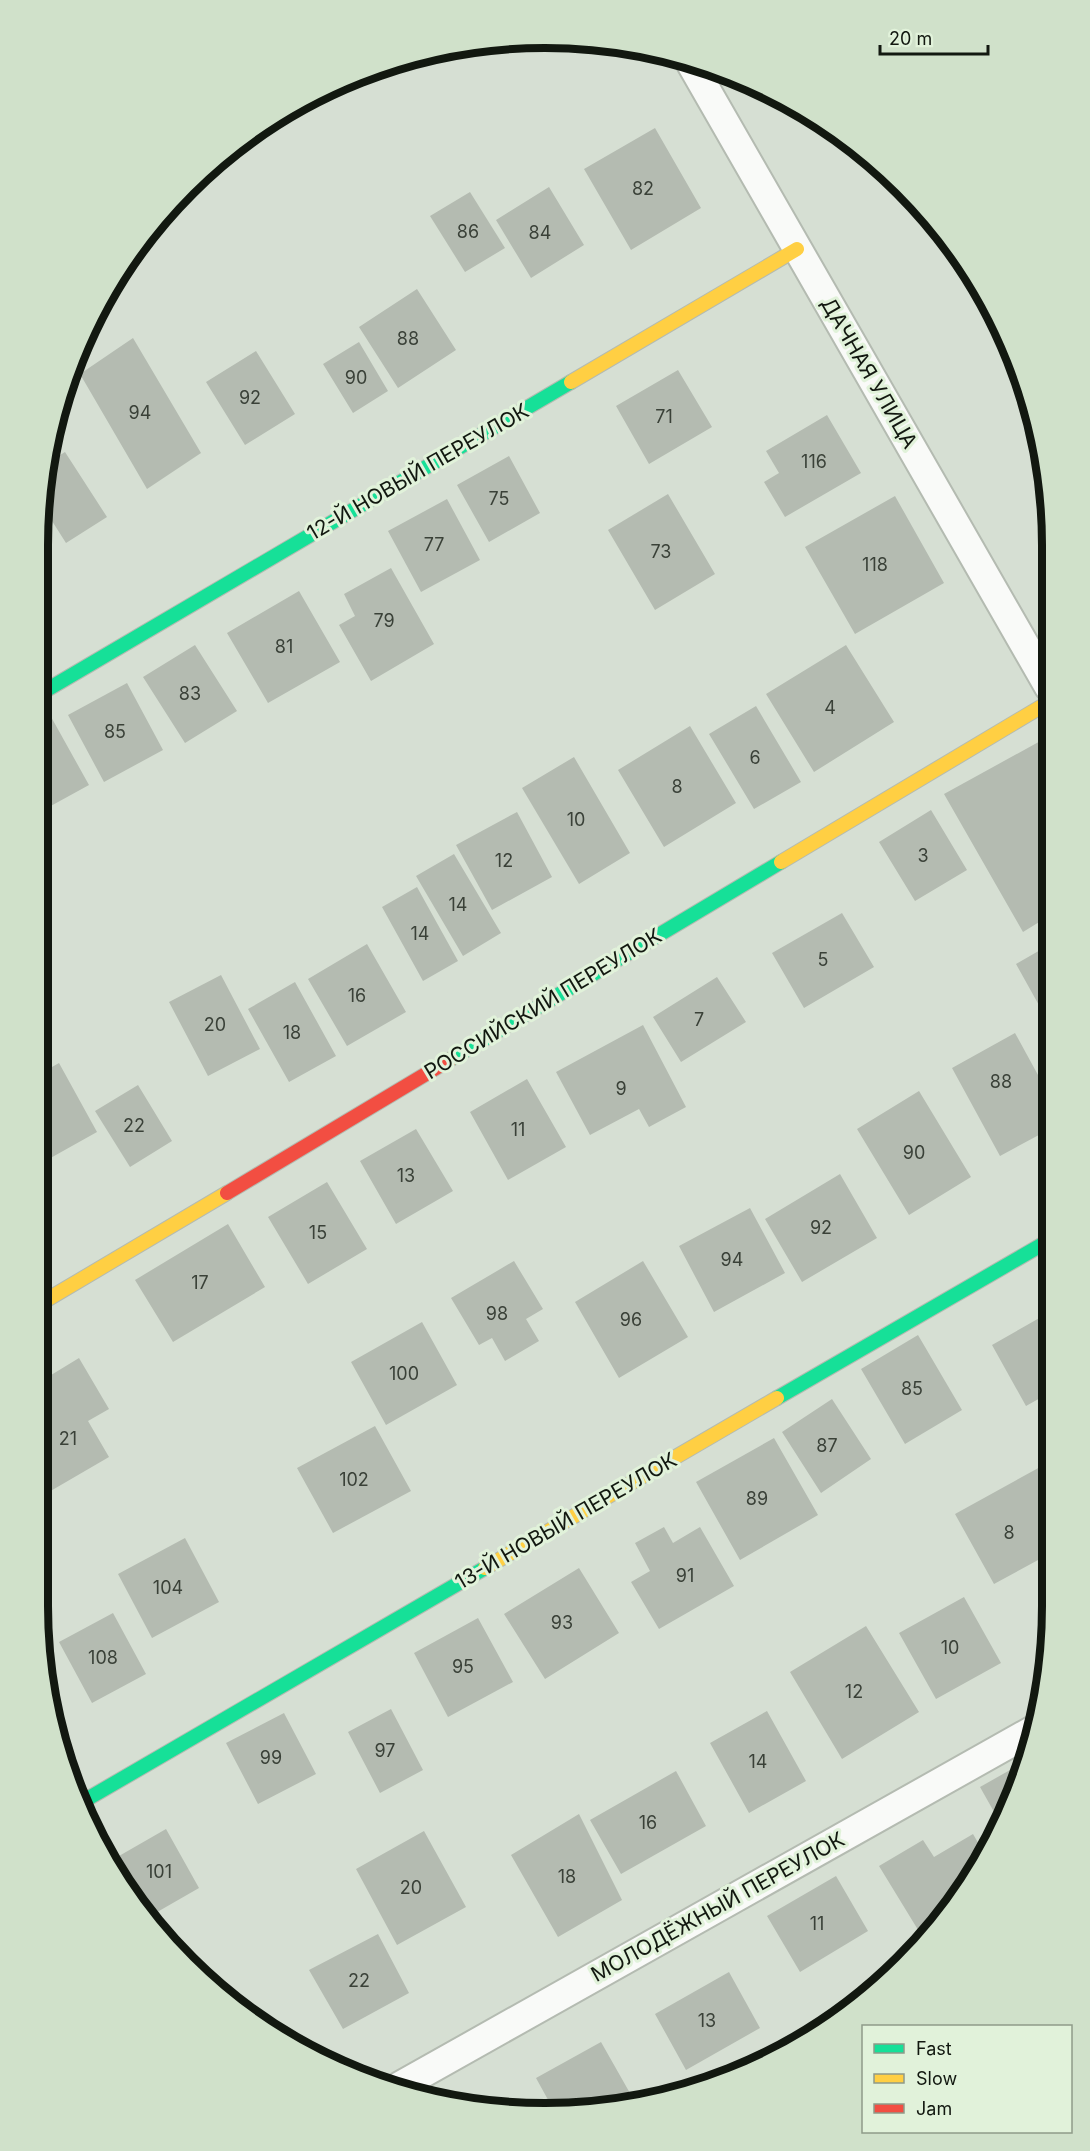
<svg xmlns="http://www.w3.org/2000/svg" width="1090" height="2151" font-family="Inter,sans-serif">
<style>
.building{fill:#b4bbb1}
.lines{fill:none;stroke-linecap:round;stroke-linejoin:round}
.street-casing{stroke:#b4bbb1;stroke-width:32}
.fast-casing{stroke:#b4bbb1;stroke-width:16}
.slow-casing{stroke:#b4bbb1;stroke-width:16}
.jam-casing{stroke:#b4bbb1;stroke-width:16}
.street{stroke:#f9faf8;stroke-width:28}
.fast{stroke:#16e098;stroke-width:14}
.slow{stroke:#ffcf43;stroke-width:14}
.jam{stroke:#f24e42;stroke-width:14}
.labels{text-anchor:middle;stroke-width:6;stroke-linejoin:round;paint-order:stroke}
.number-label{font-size:18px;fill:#3a4138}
.street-label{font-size:21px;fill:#121810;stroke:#e1f2da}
.rim{fill:none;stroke:#121810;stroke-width:8}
</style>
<rect width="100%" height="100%" fill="#d6dfd3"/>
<path class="building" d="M655 128 701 208 631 250 584 169Z
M549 187 584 245 531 278 496 220Z
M470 192 505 248 465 272 430 216Z
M417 289 456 350 398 388 359 327Z
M133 338 201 453 147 489 80 374Z
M359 342 388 391 353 413 323 364Z
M256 351 295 414 245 445 206 382Z
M678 370 712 427 649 464 616 406Z
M827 415 861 473 785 517 764 482 779 473 766 451Z
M65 452 107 517 66 543 40 502 47 463Z
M509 456 540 513 489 542 457 485Z
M668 494 715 574 655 610 608 530Z
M895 496 944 583 855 634 805 547Z
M447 499 480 560 421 592 388 531Z
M391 568 434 644 371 681 339 625 355 616 344 594Z
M299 591 340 662 268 703 227 633Z
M195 645 237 711 185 743 143 677Z
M846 645 894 722 814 772 766 694Z
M127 683 163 750 104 782 68 715Z
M756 706 801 782 754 809 709 734Z
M50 715 89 785 38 813V722Z
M690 726 736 803 664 847 618 770Z
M1044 739 1049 746V916L1023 932 944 794Z
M574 757 630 853 579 884 522 788Z
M931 810 967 870 915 901 879 842Z
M517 812 552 877 492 910 456 845Z
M454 854 501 933 463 956 416 876Z
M417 887 458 961 423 981 382 907Z
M842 913 874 967 804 1008 772 953Z
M367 944 406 1012 347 1046 308 979Z
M1049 945 1050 1025 1016 964Z
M221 975 260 1049 208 1076 169 1002Z
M717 977 746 1022 681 1062 653 1017Z
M295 982 336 1056 289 1082 248 1009Z
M643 1025 686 1107 649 1127 639 1109 590 1135 556 1072Z
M1015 1033 1050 1097V1129L1000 1156 952 1068Z
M59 1063 97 1132 38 1165V1075Z
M527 1079 566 1147 508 1180 470 1112Z
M138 1085 172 1141 130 1167 95 1111Z
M919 1091 971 1177 909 1215 857 1129Z
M416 1129 453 1191 396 1224 360 1161Z
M840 1174 877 1238 802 1282 765 1219Z
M327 1182 367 1249 308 1284 268 1217Z
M750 1208 785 1273 714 1312 679 1246Z
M228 1224 265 1287 173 1342 135 1280Z
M514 1261 543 1309 526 1319 539 1341 505 1361 492 1338 479 1345 451 1298Z
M643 1261 688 1337 619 1378 575 1302Z
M1050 1312 1051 1392 1026 1406 992 1345Z
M422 1322 457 1385 386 1425 351 1362Z
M918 1335 962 1410 905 1444 861 1369Z
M79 1358 109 1409 88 1421 109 1457 42 1496 38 1489V1383Z
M832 1399 871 1459 821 1493 782 1432Z
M375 1426 411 1491 333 1533 297 1468Z
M774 1438 818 1515 740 1560 696 1482Z
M1042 1466 1051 1482V1553L994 1584 955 1514Z
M664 1527 673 1543 700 1527 734 1586 659 1629 631 1582 650 1571 635 1543Z
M185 1538 219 1602 152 1638 118 1574Z
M579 1568 619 1633 545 1679 504 1614Z
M964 1597 1001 1663 936 1699 899 1633Z
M113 1613 146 1674 92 1703 59 1642Z
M478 1618 513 1682 448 1717 414 1653Z
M866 1626 919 1712 842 1759 790 1672Z
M391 1709 423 1770 380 1793 348 1732Z
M767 1711 806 1781 749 1813 710 1743Z
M284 1713 316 1774 258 1804 226 1743Z
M1026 1761 1021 1776 1002 1826 980 1787Z
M676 1771 706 1826 621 1874 590 1820Z
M579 1814 622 1900 558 1937 511 1855Z
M166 1829 199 1888 152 1915 119 1856Z
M424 1831 466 1907 397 1945 356 1869Z
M973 1834 984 1853 923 1938 879 1866 923 1840 934 1857Z
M836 1876 868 1931 800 1972 767 1916Z
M378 1934 409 1993 343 2029 309 1970Z
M729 1972 760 2028 686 2070 655 2014Z
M601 2042 635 2102 611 2109 552 2107 536 2078Z"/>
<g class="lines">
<defs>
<path id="street" d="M689 60 1049 687
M400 2086 1037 1728"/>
<path id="fast" d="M38 695 571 382
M451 1059 781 862
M777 1398 1050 1240
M82 1802 485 1568"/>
<path id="slow" d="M571 382 797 249
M781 862 1049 702
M38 1305 227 1193
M485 1568 777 1398"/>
<path id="jam" d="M227 1193 451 1059"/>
</defs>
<use href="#street" class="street-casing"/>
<use href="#fast" class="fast-casing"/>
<use href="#slow" class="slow-casing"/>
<use href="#jam" class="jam-casing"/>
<use href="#street" class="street"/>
<use href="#fast" class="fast"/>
<use href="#slow" class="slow"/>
<use href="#jam" class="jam"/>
</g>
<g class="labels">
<g class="number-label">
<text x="643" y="195">82</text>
<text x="468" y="238">86</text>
<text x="540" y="239">84</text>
<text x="408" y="345">88</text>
<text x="356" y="384">90</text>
<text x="250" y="404">92</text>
<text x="140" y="419">94</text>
<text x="664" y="423">71</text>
<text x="814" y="468">116</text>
<text x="499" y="505">75</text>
<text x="434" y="551">77</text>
<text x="661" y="558">73</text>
<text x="875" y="571">118</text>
<text x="384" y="627">79</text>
<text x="284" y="653">81</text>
<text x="190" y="700">83</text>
<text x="830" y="714">4</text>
<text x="115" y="738">85</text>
<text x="755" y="764">6</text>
<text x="677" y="793">8</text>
<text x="576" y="826">10</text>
<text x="923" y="862">3</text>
<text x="504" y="867">12</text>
<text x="458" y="911">14</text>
<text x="420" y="940">14</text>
<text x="823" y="966">5</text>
<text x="357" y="1002">16</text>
<text x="699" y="1026">7</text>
<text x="215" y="1031">20</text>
<text x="292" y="1039">18</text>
<text x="1001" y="1088">88</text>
<text x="621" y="1095">9</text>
<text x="134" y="1132">22</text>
<text x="518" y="1136">11</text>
<text x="914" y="1159">90</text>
<text x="406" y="1182">13</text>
<text x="821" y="1234">92</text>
<text x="318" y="1239">15</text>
<text x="732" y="1266">94</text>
<text x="200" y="1289">17</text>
<text x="497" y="1320">98</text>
<text x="631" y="1326">96</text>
<text x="404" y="1380">100</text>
<text x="912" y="1395">85</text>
<text x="68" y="1445">21</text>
<text x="827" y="1452">87</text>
<text x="354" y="1486">102</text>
<text x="757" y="1505">89</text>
<text x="1009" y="1539">8</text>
<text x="685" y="1582">91</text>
<text x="168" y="1594">104</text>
<text x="562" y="1629">93</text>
<text x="950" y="1654">10</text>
<text x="103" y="1664">108</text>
<text x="463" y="1673">95</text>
<text x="854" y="1698">12</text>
<text x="385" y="1757">97</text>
<text x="271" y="1764">99</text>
<text x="758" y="1768">14</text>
<text x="648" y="1829">16</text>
<text x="159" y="1878">101</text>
<text x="567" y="1883">18</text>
<text x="411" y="1894">20</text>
<text x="817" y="1930">11</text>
<text x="359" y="1987">22</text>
<text x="707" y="2027">13</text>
</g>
<g class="street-label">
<text transform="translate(869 373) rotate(60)" y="7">ДАЧНАЯ УЛИЦА</text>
<text transform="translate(418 472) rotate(-30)" y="7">12-Й НОВЫЙ ПЕРЕУЛОК</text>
<text transform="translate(543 1004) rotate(-31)" y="7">РОССИЙСКИЙ ПЕРЕУЛОК</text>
<text transform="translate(566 1521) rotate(-30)" y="7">13-Й НОВЫЙ ПЕРЕУЛОК</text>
<text transform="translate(718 1907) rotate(-29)" y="7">МОЛОДЁЖНЫЙ ПЕРЕУЛОК</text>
</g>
</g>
<path d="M0 0H1090V2151H0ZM545 48H545A497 497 0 0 1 1042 545V1606A497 497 0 0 1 545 2103H545A497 497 0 0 1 48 1606V545A497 497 0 0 1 545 48Z" fill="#d0e1ca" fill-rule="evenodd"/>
<path class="rim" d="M545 48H545A497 497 0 0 1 1042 545V1606A497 497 0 0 1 545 2103H545A497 497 0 0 1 48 1606V545A497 497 0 0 1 545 48Z"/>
<rect x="862" y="2025" width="210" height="108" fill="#e1f2da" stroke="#8e9b89" stroke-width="1.5"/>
<rect x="874" y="2044" width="30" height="9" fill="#16e098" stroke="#8e9b89" stroke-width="1.5"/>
<text x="916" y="2055" font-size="18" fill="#121810">Fast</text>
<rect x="874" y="2074" width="30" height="9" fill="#ffcf43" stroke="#8e9b89" stroke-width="1.5"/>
<text x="916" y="2085" font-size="18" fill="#121810">Slow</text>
<rect x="874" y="2104" width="30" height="9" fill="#f24e42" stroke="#8e9b89" stroke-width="1.5"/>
<text x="916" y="2115" font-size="18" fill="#121810">Jam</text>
<path d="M880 45v9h108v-9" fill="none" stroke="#121810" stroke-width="3"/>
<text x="889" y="45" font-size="18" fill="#121810" stroke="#e1f2da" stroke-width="4.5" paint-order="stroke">20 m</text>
</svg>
